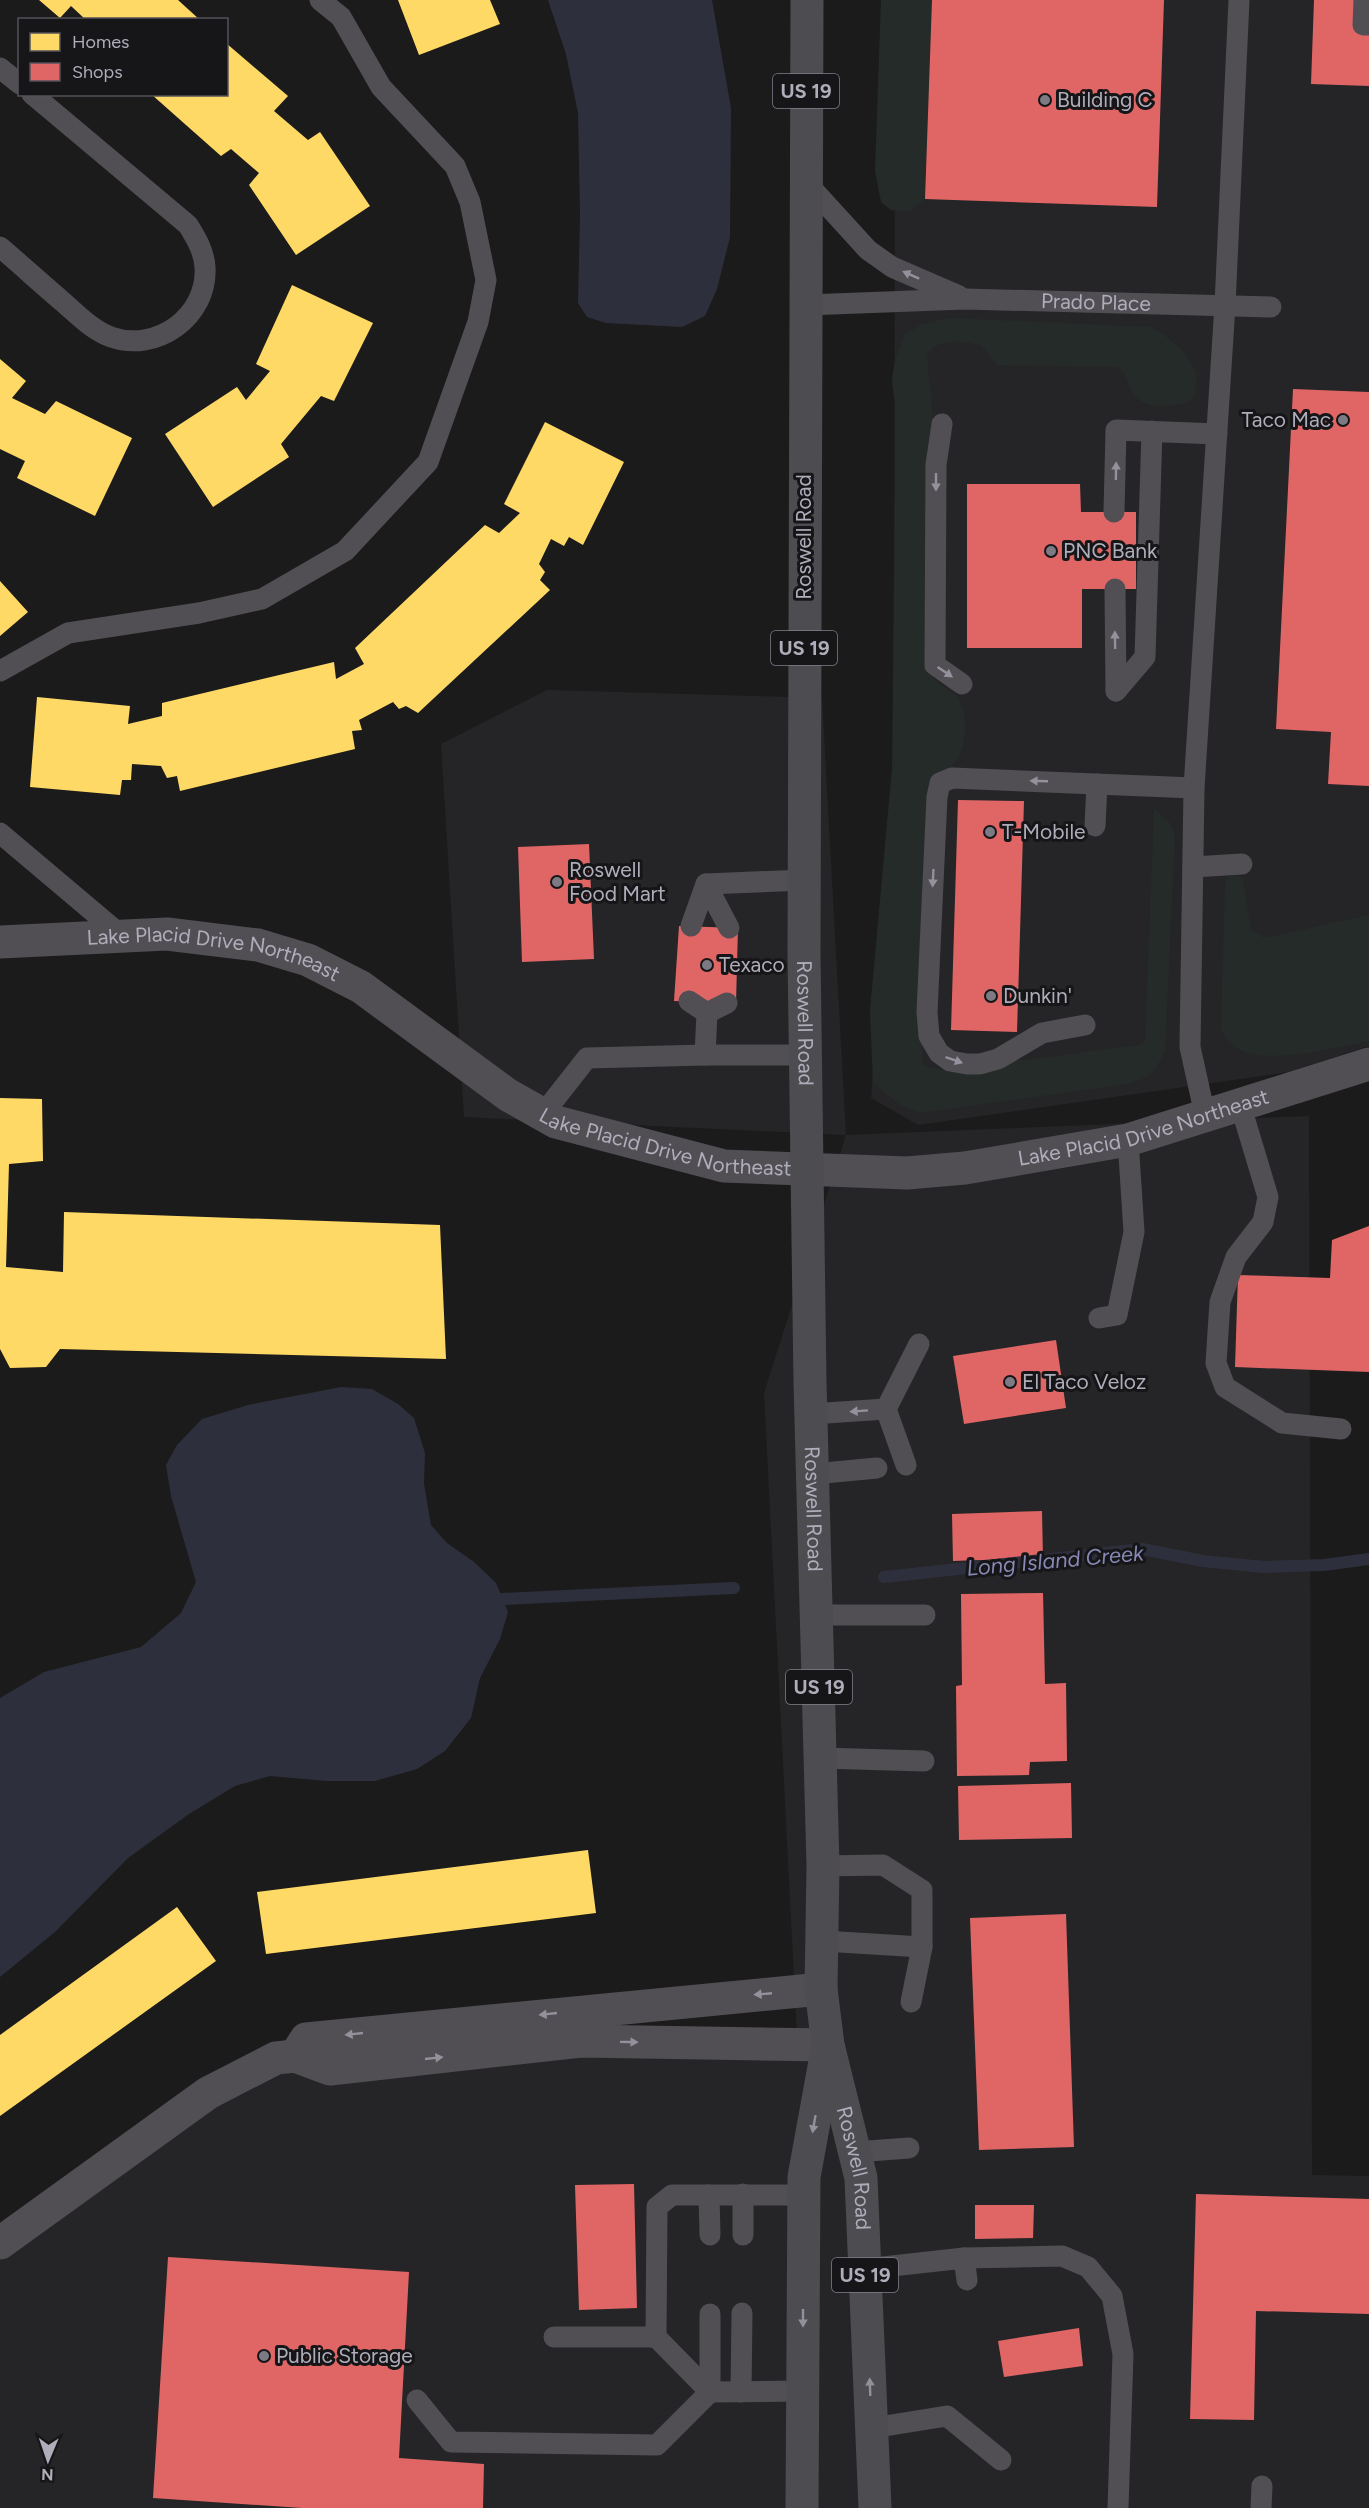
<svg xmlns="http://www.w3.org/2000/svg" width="1369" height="2508" font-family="Figtree,sans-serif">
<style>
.built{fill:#252527}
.green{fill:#252b29}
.water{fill:#2e2f3d}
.homes{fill:#ffd966}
.shops{fill:#e06666}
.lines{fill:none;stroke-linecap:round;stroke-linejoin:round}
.stream{stroke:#2e2f3d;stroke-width:12}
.service{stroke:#514f54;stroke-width:21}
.minor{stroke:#514f54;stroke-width:33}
.primary{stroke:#4d4c50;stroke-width:33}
.oneway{fill:#94919c}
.oneway2{fill:#92909b}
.poi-dot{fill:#7c7a83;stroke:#161517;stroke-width:2}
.labels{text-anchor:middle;stroke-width:6;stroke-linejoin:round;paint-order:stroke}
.shield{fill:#161517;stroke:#827f8a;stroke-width:1.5}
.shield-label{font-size:20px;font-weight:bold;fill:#b0adbb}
.poi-label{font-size:21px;fill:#b0adbb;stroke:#161517;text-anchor:start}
.street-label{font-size:21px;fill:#b0adbb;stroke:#161517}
.water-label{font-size:22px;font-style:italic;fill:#8788b3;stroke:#161517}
</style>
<rect width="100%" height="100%" fill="#1b1b1b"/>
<path class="built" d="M895 0H1369V1046L1289 1072 918 1125 871 1098 894 807Z
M547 690 822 698 846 1135 1309 1116 1312 2175 1369 2176V2508H0V2226L287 2047 797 2036 764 1393 846 1135 464 1117 441 744Z"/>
<path class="green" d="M881 0H932L925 199 909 212 891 210 881 202 875 171Z
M950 318 1151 327C1175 340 1212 370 1190 401 1173 407 1143 411 1132 392 1127 382 1128 375 1118 367L997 365 981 345C962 342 938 336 927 356L933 416 930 477V667C939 692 943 681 957 697 969 711 966 742 959 757 956 762 950 767 945 771L923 1041 922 1059 924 1065C951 1078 996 1057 1026 1060L1140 1045 1145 1042 1154 808 1169 822 1175 835 1165 1051C1154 1074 1151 1077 1127 1084L920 1113 900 1105 873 1083 870 1010 892 768 895 484V406L892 380 894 365 904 335 922 324Z
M1233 875 1239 876 1243 879 1251 929 1264 938 1369 915V1041C1338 1047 1269 1065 1241 1050 1233 1046 1227 1038 1221 1031L1225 884 1227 877Z"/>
<path class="water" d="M548 0H712L731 108 730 237 717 289 705 316 682 327 606 323 587 317 578 303 580 215 578 113 566 54Z
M341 1387 372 1389 398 1404 414 1418 425 1453 424 1484 431 1525 447 1543 474 1562 496 1583 508 1612 500 1639 480 1678 471 1718 445 1751 417 1769 375 1781H327L270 1776 235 1786 189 1814 128 1858 55 1932 0 1977V1698L44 1672 141 1647 181 1613 196 1582 171 1496 166 1465 177 1445 202 1419 248 1405Z"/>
<path class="homes" d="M39 0H178L200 20H86L71 6 60 18Z
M398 0H490L500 24 419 55Z
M226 43 288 96 274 111 308 140 320 132 370 206 296 255 249 185 259 173 231 149 221 156 151 94H226Z
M292 285 373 323 334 401 321 396 281 444 289 457 213 507 165 434 237 387 246 400 270 371 256 364Z
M0 359 26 381 12 398 45 414 56 401 132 438 95 516 17 478 25 461 0 449Z
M545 422 624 462 583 545 569 537 564 546 551 539 539 564 545 572 540 580 550 590 418 713 406 706 399 709 393 702 359 720 362 730 352 731 355 749 180 791 177 776 167 778 161 766 132 764 131 780H122L120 795 30 787 37 697 130 706 128 724 162 716V703L334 662 336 679 364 664 355 648 485 525 499 533 520 513 504 504Z
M0 581 28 612 0 636Z
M0 1098 42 1099 43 1161 9 1164 6 1267 63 1272 64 1212 440 1225 446 1359 60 1349 46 1367 10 1368 0 1349Z
M588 1850 596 1913 266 1954 257 1892Z
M177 1907 216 1961 0 2116V2035Z"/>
<path class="shops" d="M932 0H1164L1157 207 925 199Z
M1314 0H1369V86L1311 84Z
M1293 389 1369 392V786L1328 784 1331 732 1276 729Z
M967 484H1080L1081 512H1136V589H1082V648H967Z
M958 800 1024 801 1017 1032 951 1030Z
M589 844 594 959 522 962 518 847Z
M679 926 738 928 736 1003 674 1001Z
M1369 1226V1372L1235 1367 1238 1275 1330 1278 1332 1240Z
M1056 1340 1066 1408 964 1424 953 1356Z
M1042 1511 1043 1558 953 1561 952 1514Z
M1043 1593 1045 1684 1066 1683 1067 1761 1030 1762 1029 1775 957 1776 956 1686 962 1685 961 1594Z
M1071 1783 1072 1838 959 1840 958 1786Z
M1066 1914 1074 2147 979 2150 970 1918Z
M634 2184 637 2308 579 2310 575 2185Z
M1196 2194 1369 2199V2314L1256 2311 1254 2420 1190 2419Z
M975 2205H1034L1033 2238 975 2239Z
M168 2257 409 2272 399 2458 484 2464 483 2508H302L153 2498Z
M1079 2328 1083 2366 1004 2377 998 2341Z"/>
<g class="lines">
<path class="stream" d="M884 1577 1142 1549 1203 1561 1264 1567 1324 1565 1369 1559
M502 1599 734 1588"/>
<g class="service">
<path d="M1364 0 1363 25H1369"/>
<path d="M0 68 20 84"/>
<path d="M806 182 868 250 892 267 959 296"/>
<path d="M0 247C21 265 42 284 63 302 77 314 92 330 111 337 156 353 208 317 205 267 204 251 196 238 188 225L32 94"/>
<path id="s1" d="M806 305 965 299 1271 307"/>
<path d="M942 424 936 465 935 665 962 684"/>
<path d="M1114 512 1116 430 1217 434"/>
<path d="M1115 589 1116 691"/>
<path d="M0 671 68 633 199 613 262 599 345 551 428 462 478 322 486 280 470 202 455 166 381 87 341 17 320 0"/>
<path d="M1116 691 1145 657 1152 431"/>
<path d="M1095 826 1097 784"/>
<path d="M0 833 122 936"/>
<path d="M1193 867 1242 864"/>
<path d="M706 884 729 928"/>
<path d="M691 926 706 884 804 880"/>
<path d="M707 1013 727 1003"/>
<path d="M1085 1025 1042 1033 998 1059 980 1064H967L950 1061 939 1053 929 1036 927 1012 937 797 940 783 952 778 1194 788"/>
<path d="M705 1055H805"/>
<path d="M1240 1104 1268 1197 1263 1222 1236 1257 1220 1302 1216 1363 1225 1387 1282 1423 1341 1429"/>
<path d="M543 1114 587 1058 705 1055 707 1013 689 1001"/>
<path d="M1205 1115 1190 1047 1194 788 1225 305 1239 0"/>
<path d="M1099 1318 1117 1315 1134 1232 1128 1140"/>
<path d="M886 1409 906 1465"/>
<path d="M811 1414 886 1409 919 1344"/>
<path d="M813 1474 877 1468"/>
<path d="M817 1615H925"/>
<path d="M821 1758 924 1761"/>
<path d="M823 1866 883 1865 922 1890V1947L911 2002"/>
<path d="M823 1941 922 1947"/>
<path d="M855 2152 909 2148"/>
<path d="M709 2195 710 2235"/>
<path d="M743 2235V2194"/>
<path d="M964 2258 1062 2256 1088 2267 1112 2296 1123 2354 1118 2508"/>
<path d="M865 2269 964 2258 967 2280"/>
<path d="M710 2314V2392L803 2391"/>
<path d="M554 2337H656L657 2207 672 2195H804"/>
<path d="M741 2392 742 2313"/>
<path d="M417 2400 451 2442 657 2445 710 2392 656 2337"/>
<path d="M872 2428 947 2416 1001 2460"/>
<path d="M1261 2508 1262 2486"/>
</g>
<g class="minor">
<path id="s2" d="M0 942 167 934 258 945 308 960 361 987 508 1095 556 1122 724 1166 907 1173 965 1168 1128 1140 1369 1064"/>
<path d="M295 2056 306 2039 821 1989"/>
<path d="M0 2243 208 2093 276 2058 295 2056 330 2069 581 2041 828 2045"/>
</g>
<g class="primary">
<path id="s3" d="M807 0 804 954 810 1383 823 1866 821 1989 828 2045 861 2178 875 2508"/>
<path d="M802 2508 804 2177 826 2056"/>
</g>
</g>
<defs><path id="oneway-solid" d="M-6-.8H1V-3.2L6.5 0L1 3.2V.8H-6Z" transform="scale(1.5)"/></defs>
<g class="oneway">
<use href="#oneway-solid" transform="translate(911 275) rotate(-156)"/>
<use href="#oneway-solid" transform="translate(1116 471) rotate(-89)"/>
<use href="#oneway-solid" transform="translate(936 482) rotate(90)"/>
<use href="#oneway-solid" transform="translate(1115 640) rotate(-91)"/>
<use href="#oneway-solid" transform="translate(945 672) rotate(34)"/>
<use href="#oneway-solid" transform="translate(1039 781) rotate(-178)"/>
<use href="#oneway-solid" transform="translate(933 878) rotate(93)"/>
<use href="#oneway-solid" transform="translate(954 1060) rotate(19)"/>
<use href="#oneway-solid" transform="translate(859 1411) rotate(176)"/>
<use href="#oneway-solid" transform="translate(763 1994) rotate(175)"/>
<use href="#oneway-solid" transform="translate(548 2014) rotate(174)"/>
<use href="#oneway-solid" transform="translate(354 2034) rotate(174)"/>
<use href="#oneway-solid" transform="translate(629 2042) rotate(1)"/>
<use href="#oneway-solid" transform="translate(434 2058) rotate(-6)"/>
</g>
<g class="oneway2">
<use href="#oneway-solid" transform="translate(814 2124) rotate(100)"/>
<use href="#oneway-solid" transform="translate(803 2318) rotate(90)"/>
<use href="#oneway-solid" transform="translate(870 2387) rotate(-92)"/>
</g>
<g class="poi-dot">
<circle cx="1045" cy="100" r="6"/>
<circle cx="1343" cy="420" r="6"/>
<circle cx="1051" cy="551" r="6"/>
<circle cx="990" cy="832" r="6"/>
<circle cx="557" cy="882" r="6"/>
<circle cx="707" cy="965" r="6"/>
<circle cx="991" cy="996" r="6"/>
<circle cx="1010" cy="1382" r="6"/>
<circle cx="264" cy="2356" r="6"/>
</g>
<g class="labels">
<g class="shield">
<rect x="773" y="74" width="66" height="34" rx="4.5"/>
<rect x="771" y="631" width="66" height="34" rx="4.5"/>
<rect x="786" y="1670" width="66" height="34" rx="4.5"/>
<rect x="832" y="2258" width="66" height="34" rx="4.5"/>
</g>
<g class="shield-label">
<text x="806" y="98">US 19</text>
<text x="804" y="655">US 19</text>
<text x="819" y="1694">US 19</text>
<text x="865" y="2282">US 19</text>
</g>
<g class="poi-label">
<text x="1057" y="107">Building C</text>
<text x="1331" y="427" text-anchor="end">Taco Mac</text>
<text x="1063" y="558">PNC Bank</text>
<text x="1002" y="839">T-Mobile</text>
<text x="569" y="877">Roswell<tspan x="569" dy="24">Food Mart</tspan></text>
<text x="719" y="972">Texaco</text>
<text x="1003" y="1003">Dunkin'</text>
<text x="1022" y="1389">El Taco Veloz</text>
<text x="276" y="2363">Public Storage</text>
</g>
<g class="street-label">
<text dy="7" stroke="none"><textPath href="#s1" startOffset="290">Prado Place</textPath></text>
<text transform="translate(804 537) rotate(-90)" y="7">Roswell Road</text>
<text dy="7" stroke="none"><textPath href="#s2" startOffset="216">Lake Placid Drive Northeast</textPath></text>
<text dy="7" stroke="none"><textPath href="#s3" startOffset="1023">Roswell Road</textPath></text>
<text dy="7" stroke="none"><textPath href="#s2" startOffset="1206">Lake Placid Drive Northeast</textPath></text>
<text dy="7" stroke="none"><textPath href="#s2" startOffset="720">Lake Placid Drive Northeast</textPath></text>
<text dy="7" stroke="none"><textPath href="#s3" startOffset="1509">Roswell Road</textPath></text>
<text dy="7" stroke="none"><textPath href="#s3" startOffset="2172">Roswell Road</textPath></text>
</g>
<g class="water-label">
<text transform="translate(1055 1560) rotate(-5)" y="8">Long Island Creek</text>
</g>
</g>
<rect x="18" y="18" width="210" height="78" fill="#161517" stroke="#545259" stroke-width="1.5"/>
<rect x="30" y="33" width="30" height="18" fill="#ffd966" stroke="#545259" stroke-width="1.5"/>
<text x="72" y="48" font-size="18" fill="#b0adbb">Homes</text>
<rect x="30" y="63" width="30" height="18" fill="#e06666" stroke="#545259" stroke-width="1.5"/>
<text x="72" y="78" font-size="18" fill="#b0adbb">Shops</text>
<g transform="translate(48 2460) rotate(182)" stroke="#161517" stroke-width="4.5" paint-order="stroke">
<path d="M0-4.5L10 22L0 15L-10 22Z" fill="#b0adbb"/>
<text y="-9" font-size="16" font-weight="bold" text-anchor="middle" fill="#b0adbb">N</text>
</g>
</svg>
